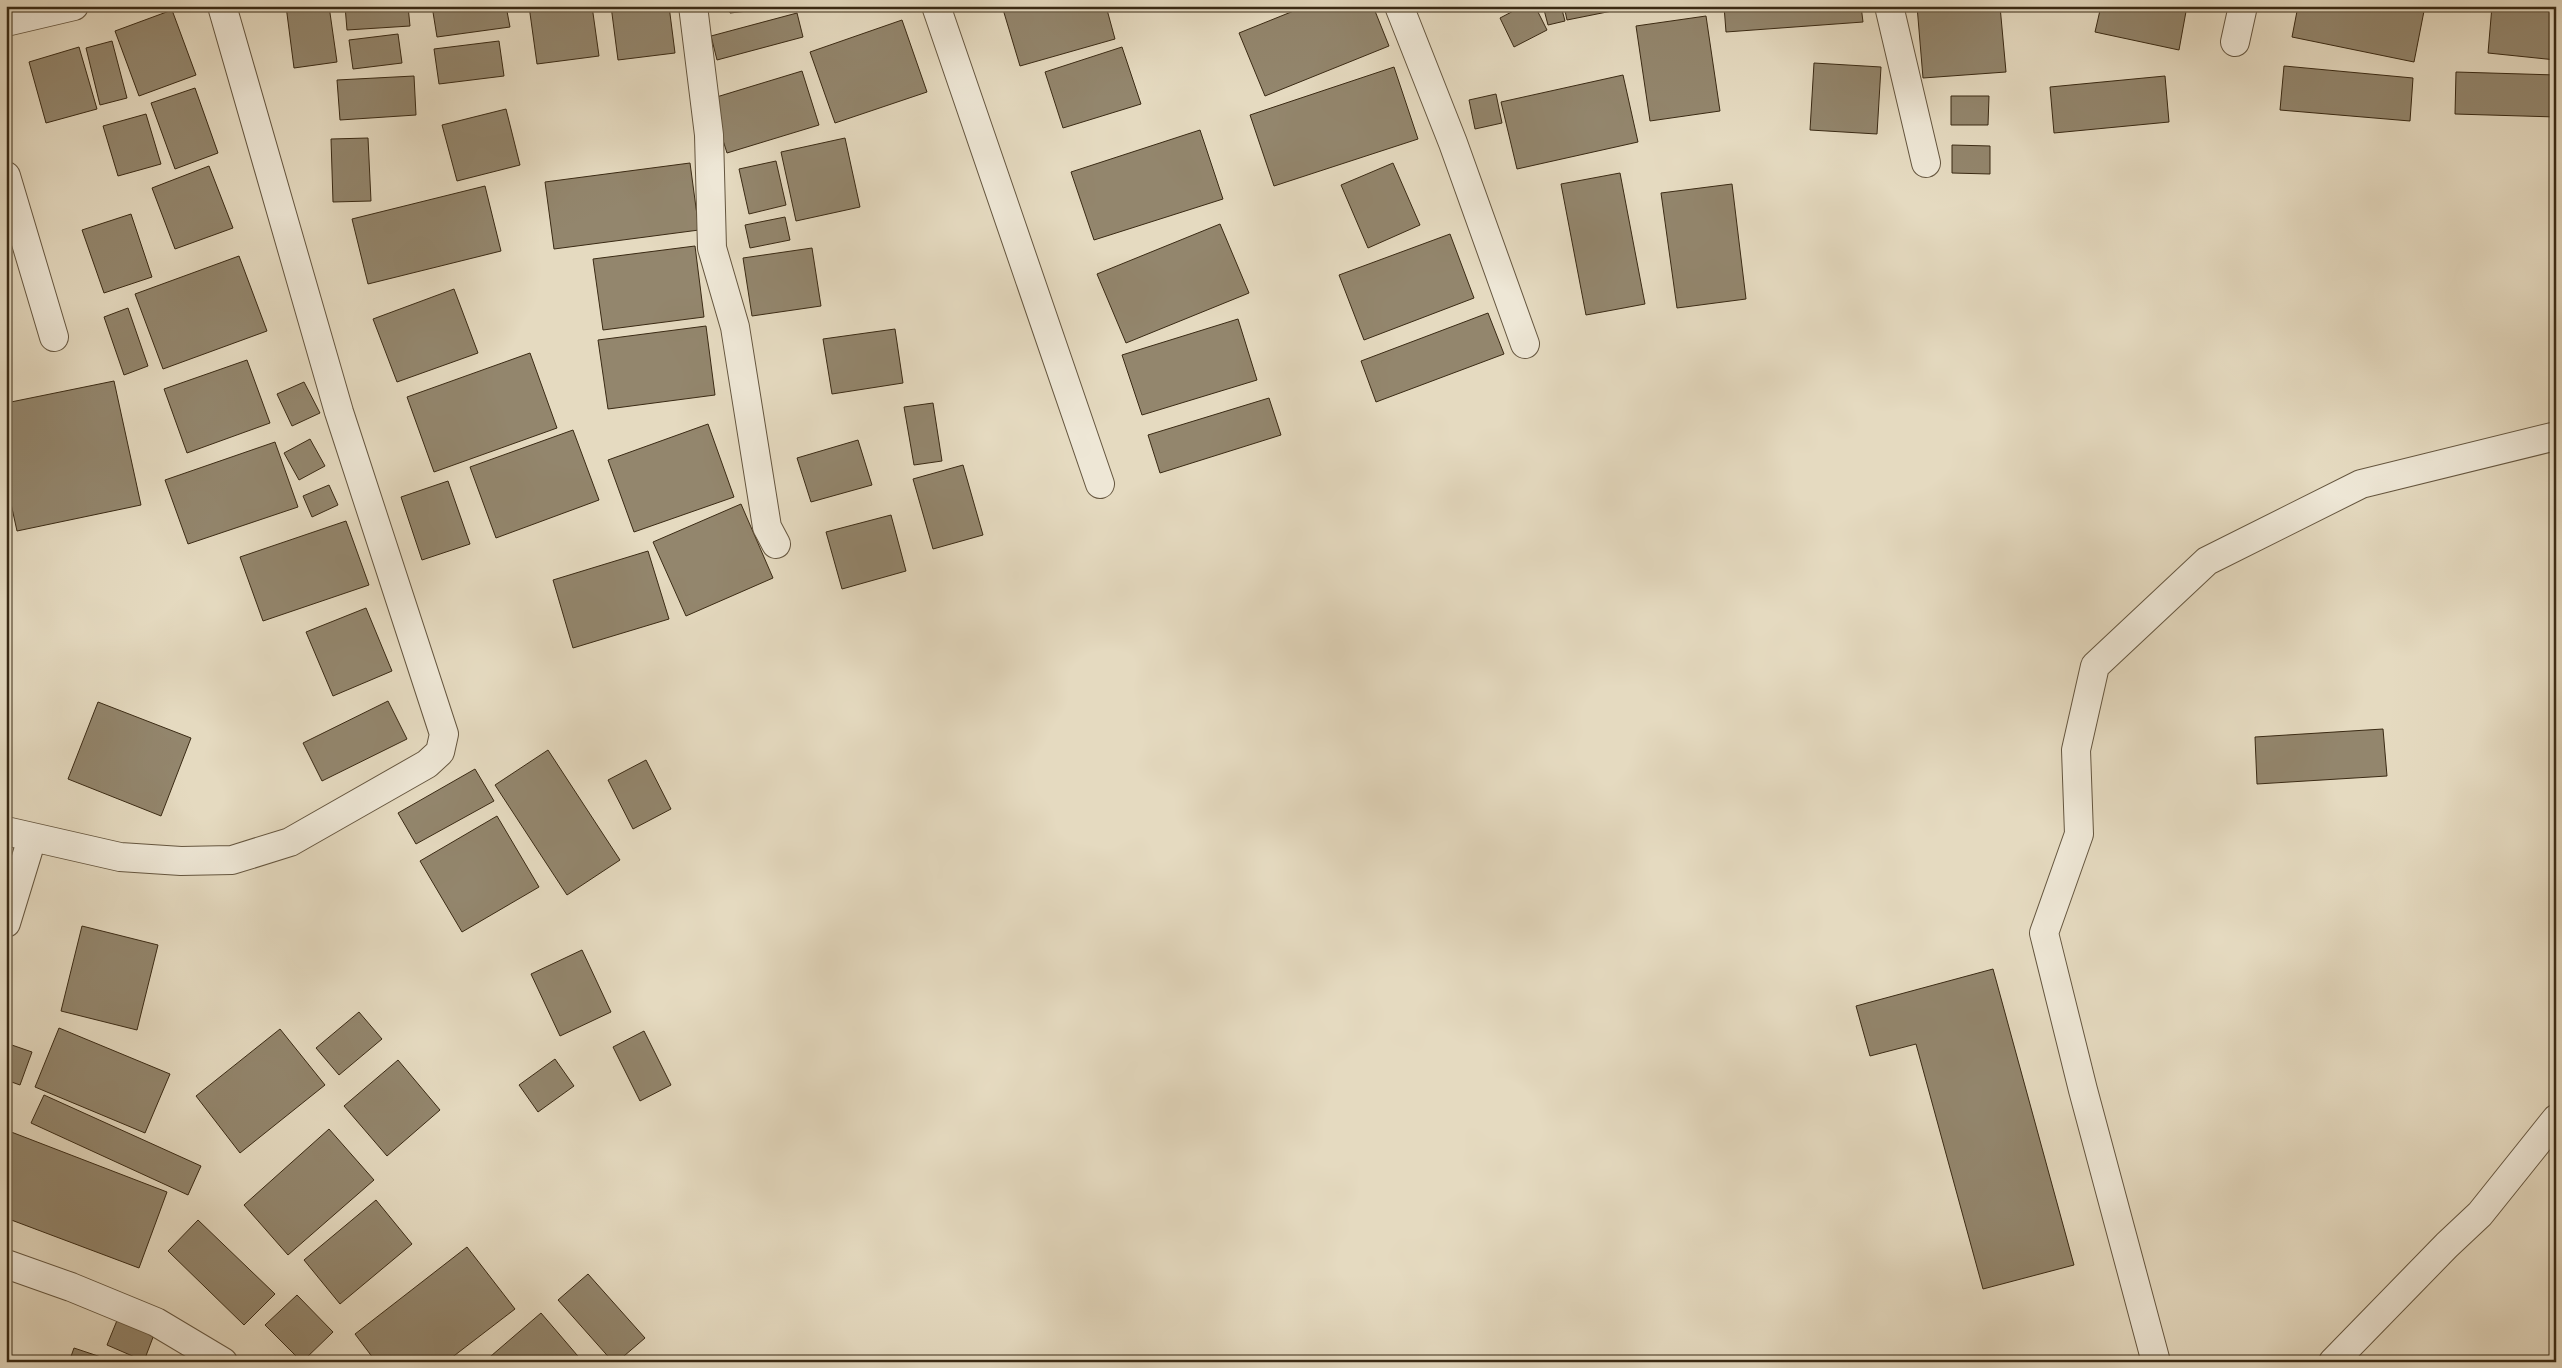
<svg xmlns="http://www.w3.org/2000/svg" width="2562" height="1368" font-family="'IM FELL Double Pica',serif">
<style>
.building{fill:#93866d;stroke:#3a2a14}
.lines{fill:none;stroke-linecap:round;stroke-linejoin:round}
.minor-casing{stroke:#65563f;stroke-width:30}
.minor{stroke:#eee7d6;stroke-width:28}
</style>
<rect width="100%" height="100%" fill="#e5dac0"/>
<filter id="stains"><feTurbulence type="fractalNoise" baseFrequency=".004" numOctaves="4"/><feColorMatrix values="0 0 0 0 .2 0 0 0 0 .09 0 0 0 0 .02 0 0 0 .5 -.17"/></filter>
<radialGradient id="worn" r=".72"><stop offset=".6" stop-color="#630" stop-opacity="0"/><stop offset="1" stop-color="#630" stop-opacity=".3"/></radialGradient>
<path class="building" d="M286 6H329L337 62 294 68Z
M345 6H408L410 26 347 30Z
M432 6H506L510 27 437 37Z
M529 6H592L599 56 537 64Z
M611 6H669L675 53 618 60Z
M729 6H792L730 13Z
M1002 6H1106L1115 39 1020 66Z
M1306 6H1373L1389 46 1265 96 1239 33Z
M1523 6H1535L1547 30 1514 47 1500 18Z
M1543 6H1561L1565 21 1548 25Z
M1564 6H1627V8L1567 20Z
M1724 6H1861L1863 22 1726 32Z
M1917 6H2000L2006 72 1923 78Z
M2101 6H2187L2179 50 2095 32Z
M2298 6H2425L2414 62 2292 37Z
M2492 6H2556V60L2488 53Z
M172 10 196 75 139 96 115 31Z
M797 13 803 37 717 60 711 36Z
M1706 16 1720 111 1650 121 1636 26Z
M902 20 927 92 835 123 810 52Z
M398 34 402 63 353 69 349 40Z
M112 41 127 98 100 105 86 48Z
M499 41 504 76 439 84 434 49Z
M79 47 97 109 46 123 29 62Z
M1122 47 1141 104 1063 128 1045 72Z
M1814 63 1881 67 1877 134 1810 130Z
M2284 66 2413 78 2410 121 2280 110Z
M1394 67 1418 139 1274 186 1250 115Z
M802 71 819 125 727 153 710 99Z
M2456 72 2556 75V117L2455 114Z
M1623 75 1638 142 1517 169 1501 102Z
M414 76 416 115 340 120 337 80Z
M2165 76 2169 122 2054 133 2050 87Z
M195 88 218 153 175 169 151 103Z
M1496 94 1502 123 1475 129 1469 100Z
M1951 96H1989L1988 125H1951Z
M506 109 520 165 457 181 442 125Z
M146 114 161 164 118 176 103 126Z
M1200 130 1223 199 1094 240 1071 172Z
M368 138 371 201 333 202 331 139Z
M845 138 860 207 796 221 781 152Z
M1952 145 1990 146V174L1952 173Z
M776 161 786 205 749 214 739 169Z
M690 163 699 230 554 249 545 182Z
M1393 163 1420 225 1368 248 1341 185Z
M209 166 233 228 175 249 152 188Z
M1620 173 1645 304 1586 315 1561 184Z
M1732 184 1746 299 1677 308 1661 193Z
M485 186 501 251 368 284 352 219Z
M131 214 152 277 104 293 82 230Z
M785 217 790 240 750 248 745 225Z
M1220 224 1249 293 1126 343 1097 274Z
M1450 234 1474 298 1364 340 1339 275Z
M695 246 704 317 603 330 593 259Z
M812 248 821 306 752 316 743 258Z
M239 256 267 331 163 369 135 294Z
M454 289 478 353 397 382 373 319Z
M128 308 148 366 124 375 104 317Z
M1488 313 1504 354 1376 402 1361 361Z
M1238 319 1257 380 1142 415 1122 355Z
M706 326 715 395 608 409 598 340Z
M895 329 903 383 832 394 823 339Z
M530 353 557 428 434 472 407 397Z
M247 360 270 423 187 453 164 389Z
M114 381 141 505 17 531 6 481V403Z
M304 382 320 413 292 426 277 394Z
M1269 398 1281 435 1160 473 1148 435Z
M933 403 942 461 914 465 904 407Z
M708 424 734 497 634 532 608 460Z
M573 430 599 500 496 538 470 467Z
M310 439 325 466 299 480 284 453Z
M858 440 872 485 811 502 797 458Z
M275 442 298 507 188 544 165 480Z
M963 465 983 535 933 549 913 479Z
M448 481 470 544 422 560 401 497Z
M329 485 338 505 312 517 303 496Z
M741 504 773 578 686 616 653 542Z
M891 515 906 571 842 589 826 532Z
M346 521 369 585 263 621 240 557Z
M648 551 669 619 573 648 553 580Z
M366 608 392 671 333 696 306 632Z
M388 701 407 739 322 781 303 743Z
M98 702 191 738 161 816 68 779Z
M2383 729 2387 776 2257 784 2255 737Z
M548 750 620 860 567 895 495 785Z
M646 760 671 809 633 829 608 780Z
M475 769 494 801 416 844 398 813Z
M497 816 539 887 462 932 420 861Z
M82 926 158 945 137 1030 61 1011Z
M582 950 611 1012 560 1036 531 974Z
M1993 969 2074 1265 1983 1289 1916 1044 1870 1056 1856 1006Z
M359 1012 382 1039 339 1075 316 1048Z
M59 1028 170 1074 145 1133 35 1087Z
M280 1029 325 1085 240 1153 196 1096Z
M644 1031 671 1085 640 1101 613 1047Z
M6 1043 32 1052 20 1085 6 1080Z
M555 1059 574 1086 538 1112 519 1085Z
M398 1060 440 1110 387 1156 344 1106Z
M44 1095 201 1166 188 1195 31 1123Z
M329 1129 374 1180 288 1255 244 1205Z
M6 1130 167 1192 139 1268 6 1218Z
M376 1200 412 1244 340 1304 304 1260Z
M198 1220 275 1294 244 1325 168 1251Z
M467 1247 515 1309 446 1362H376L355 1334Z
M588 1274 645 1338 617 1362H613L558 1300Z
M297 1295 333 1332 302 1362 265 1325Z
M541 1313 583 1362H484Z
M118 1318 155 1332 144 1361 107 1345Z
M74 1348 116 1362H69Z"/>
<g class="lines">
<defs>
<path id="minor" d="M693 6 709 135 712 248 735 327 767 527 776 544
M936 6 1100 484
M1399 6 1453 143 1525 344
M1889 6 1926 163
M6 22 74 6
M2235 42 2243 6
M6 176 54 337
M6 831 120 857 181 861 232 860 290 842 427 764 440 752 444 734 339 412 222 6
M6 923 32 838
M6 1264 71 1287 156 1322 223 1362
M2156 1362 2083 1090 2044 933 2079 834 2076 750 2095 666 2207 561 2361 484 2556 436
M2333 1362 2447 1245 2480 1214 2556 1119"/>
</defs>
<use href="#minor" class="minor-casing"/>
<use href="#minor" class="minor"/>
</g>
<rect width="2562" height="1368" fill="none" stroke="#e5dac0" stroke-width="25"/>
<rect x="8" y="8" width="2547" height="1353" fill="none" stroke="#3a2a14" stroke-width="2.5"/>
<rect x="12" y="12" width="2537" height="1343" fill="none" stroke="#3a2a14"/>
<rect width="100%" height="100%" filter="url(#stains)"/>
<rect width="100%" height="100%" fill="url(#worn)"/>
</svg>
